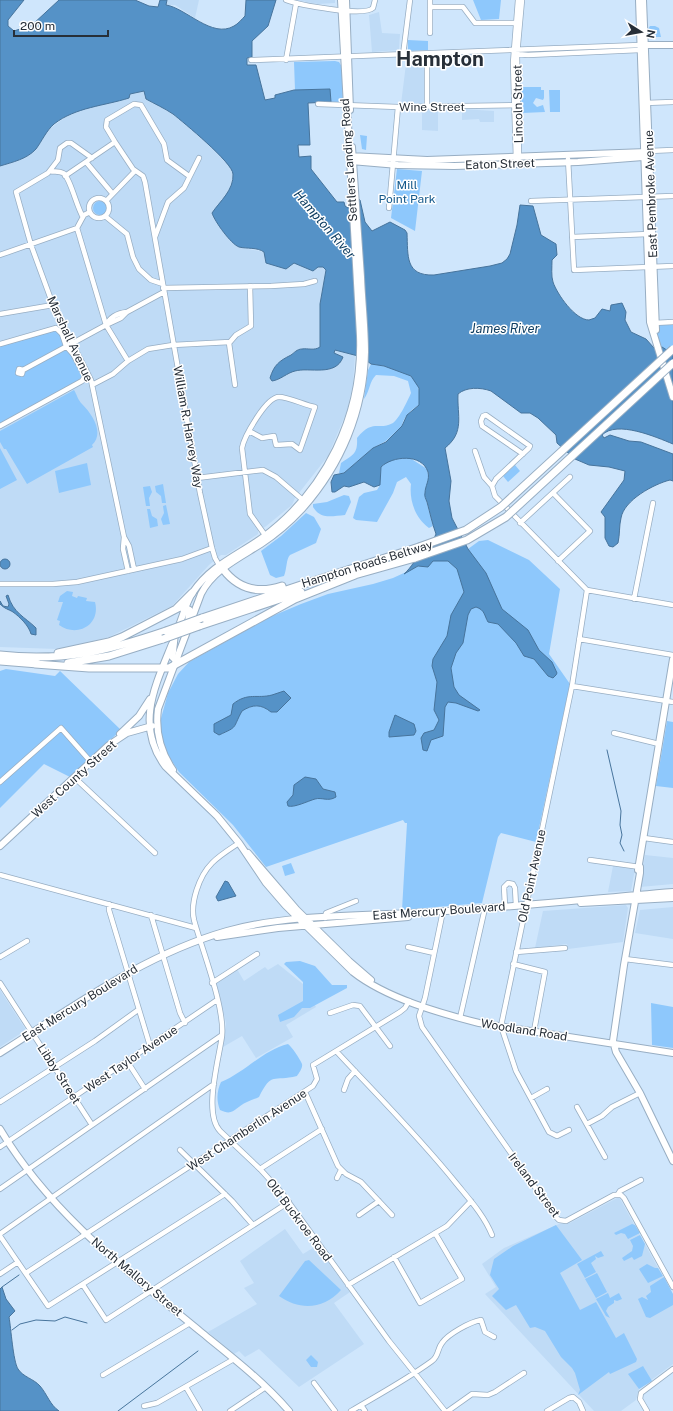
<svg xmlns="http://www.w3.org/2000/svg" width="673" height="1411" font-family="'Public Sans',sans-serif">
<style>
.built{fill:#bfdbf6}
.green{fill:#8ec8fc}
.water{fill:#5592c7;stroke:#47749c}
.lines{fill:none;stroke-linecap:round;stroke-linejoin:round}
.stream{stroke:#47749c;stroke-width:1}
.minor-casing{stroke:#98aec3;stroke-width:6}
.major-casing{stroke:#98aec3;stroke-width:8}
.highway-casing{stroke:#98aec3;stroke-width:9}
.minor{stroke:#fff;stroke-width:4.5}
.major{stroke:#fff;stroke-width:6}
.highway{stroke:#fff;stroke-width:7}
.highway-bridge-casing{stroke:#98aec3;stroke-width:9;stroke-linecap:butt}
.highway-bridge{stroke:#fff;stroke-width:7}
.labels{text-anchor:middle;stroke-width:3;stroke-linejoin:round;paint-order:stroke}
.street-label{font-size:12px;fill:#272f38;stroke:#fff}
.park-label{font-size:12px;fill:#13588a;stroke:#fff}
.water-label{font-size:13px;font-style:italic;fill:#0f3e62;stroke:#fff}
.town-label{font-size:20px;font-weight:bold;fill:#272f38;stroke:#fff}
</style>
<rect width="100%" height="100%" fill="#cfe6fc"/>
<path class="built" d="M167 0H199L195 18 175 5H166Z
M295 0H335V3L318 4Z
M379 12 382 33 400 34 399 50 372 52 369 15Z
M407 56 425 58V104H401Z
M145 91 146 99 172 113 202 138 232 169 234 172 231 186 228 192 219 203 225 233 232 241 238 247 264 252 266 263 290 267 294 263 313 271 318 267H323L326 270 320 304V347L313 350 299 349 283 359 275 381 296 371 326 370 334 367 338 364 341 356 334 353 335 350 355 355 353 384 347 411 328 456 295 498 292 505 265 527 258 530V534L226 555H221L209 565 172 606 109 637 83 644 57 649 0 647V166L20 160 35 149 49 129 66 117 84 108 120 101 129 98 130 94Z
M462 109 494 111V122H480L479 119 462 120Z
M424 110H438V131L422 130V111Z
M645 855 673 858V884L640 887Z
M613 866 635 869 631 891 608 892Z
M626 905 628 908 623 942 568 949 567 944 535 948 543 911Z
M673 907V939L635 933 640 910Z
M278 964 314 993 310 996 316 1007 286 1025 293 1037 256 1058 242 1036 223 1047 226 1023 216 982 237 969 244 981 265 967 268 970Z
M0 990 26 1030 0 1047Z
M619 1197 673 1295V1364L639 1389 636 1400 621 1411H594L485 1294 496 1287 482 1264 504 1248 559 1224 570 1223Z
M285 1229 303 1254 316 1246 350 1292 334 1303 364 1344 299 1387 259 1349 245 1357 239 1351 234 1354 208 1332 257 1304 244 1288 254 1283 240 1261Z"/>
<path class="green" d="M473 0H501L499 19 481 20Z
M650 26H655L659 28 661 37H650L648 29Z
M408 40 428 41V50L408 51Z
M335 61 339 62 342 67 343 103 331 102 330 89 295 90 294 62Z
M521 87H541V90H544V98L543 100 536 98 533 103 537 107 543 105 545 112 522 113Z
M549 90H560V112H550Z
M360 135 367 136 366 150 362 149Z
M397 169 422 171 415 231 391 218Z
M93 208a7 7 0 1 1 14 0a7 7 0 1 1-14 0Z
M655 322H673V354L659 346Z
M60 325 88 376 86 380 0 427V343Z
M371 364C385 366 410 370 417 383 420 389 419 398 419 405 412 409 403 417 402 426L386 441 373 448 344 473H339L341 463C352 455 358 455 357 438 373 418 379 431 393 423 399 419 408 400 411 393L408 381 394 376 376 375C369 382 370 391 364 399L368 370Z
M74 390C77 395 78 400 82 404 94 416 104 434 92 445L93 447 27 484 6 449H4L0 442V431Z
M0 448 17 480 0 489Z
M397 458H410L427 469 429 479 425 496 433 526 429 528C415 518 409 500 411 484L406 477 397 482 393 493 377 522 356 520 353 518 359 497 364 493 377 490 380 485 381 467 385 463Z
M87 463 91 485 59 493 55 471Z
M515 465 520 471 508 482 503 476Z
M163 484 166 503H162L161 496 156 492 155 486Z
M150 486 152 492 149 498 150 506H146L143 487Z
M344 495 349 496 351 502 345 515C332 516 321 520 313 507V504L327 502Z
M166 505 170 524 163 525 161 519 164 513 163 506Z
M147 509H150L152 516 157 519 158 526 150 528Z
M306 513 314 517 321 529 316 543 290 555C286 559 287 569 284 576L276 578 270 575 261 551 281 536Z
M488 540 529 560 560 589 549 654 570 684 536 842 501 833 498 837 482 903 402 910 407 823H405L403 820 266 867 233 825 179 772 168 755 162 740 160 722 168 693 178 674 189 662 270 617 301 604 328 594 373 584 393 578 430 561H448L473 557 468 549 479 541Z
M67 591 73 592 72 596 77 598 78 596 87 598 86 601 95 602C101 625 77 638 59 625L60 621 57 620 63 602H58L60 596Z
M6 669 55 676 60 671 121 730 70 777 44 764 0 808V671Z
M667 721 673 722V788L656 786Z
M291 863 295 873 285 876 282 866Z
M300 961 315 966 332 985H347V988L310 1008H302L294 1017 280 1022 278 1015 303 1001V982L284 964 286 962Z
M651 1003 673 1007V1048L652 1045Z
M288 1044C292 1047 300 1059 302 1064 303 1068 299 1073 297 1076 273 1082 272 1071 259 1097 255 1099 251 1100 247 1102 235 1107 234 1117 220 1110 216 1100 217 1091 221 1082 244 1073 263 1050 288 1044Z
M632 1224 635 1225 640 1233 628 1239 625 1234 621 1233 616 1235 614 1233Z
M556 1225 582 1260 560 1273 580 1310 596 1302 616 1338 624 1333 637 1359 636 1362 610 1374 609 1372 578 1395 580 1390 575 1373 572 1368 561 1357 545 1331 535 1327 530 1328 516 1305 506 1310 492 1296 499 1289 490 1275 494 1259 513 1246Z
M640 1235 645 1244 642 1256 634 1260 632 1257 624 1261 622 1258 632 1251 633 1246 630 1240Z
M601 1251 604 1256 598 1258 595 1256 596 1259 591 1263 596 1272 585 1278 577 1264Z
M309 1260 341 1290C324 1309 300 1311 279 1296L305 1261Z
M647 1264 655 1268H658L663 1276 648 1283 639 1269Z
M597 1273 607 1292 596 1298 585 1279Z
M664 1277 673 1294V1305L650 1318 646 1317 638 1299 642 1297 648 1300 646 1296 651 1292 650 1286Z
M608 1293 610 1298 619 1293 622 1299 617 1301 614 1300V1303L608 1307 606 1311 610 1318 606 1316 596 1299Z
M311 1355 318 1362 317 1367H311L306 1360Z
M643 1366 652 1381 639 1389 628 1374Z"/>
<path class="water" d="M0 0H24L8 20V26L14 31 32 25 59 0H135L149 6 158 7 160 0H167L166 5C186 8 212 39 234 26 238 24 242 19 245 16L246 0H276L268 26 252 41V57L247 58V65H256L265 100 275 98V95L294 90 330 89 331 102 308 103 310 145H298L299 157 311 156V169L337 202H344L345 206 348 208 350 203 357 198 360 200 365 222 372 231 390 222 405 230 407 233C408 256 405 276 434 275L490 266 502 263 507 259 510 254 517 225 520 205 533 206 541 235 556 244 557 255 552 260C552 267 551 276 553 282 557 294 575 320 589 320L595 318 602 309 610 311 611 305 622 303 626 312 625 320 631 332 646 339 654 348 662 347 673 354V444C656 437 617 420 602 435L604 438 610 435 629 441 641 442 673 454V481L670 480C654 484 624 500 621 518 619 526 620 534 618 543L613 547 609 546 605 538V517L601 512 624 480 625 471 609 467 589 465 575 459 557 443 556 435 538 418 530 413H521L491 391C480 387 466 387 458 394 457 416 465 432 445 448L451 481 449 501 452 518 468 549 486 573 502 609 528 630 539 650 552 662 557 673 556 675 553 678 548 676 534 659 524 656 516 643 498 624 488 622C484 615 485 610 476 607L471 609 468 615 463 643 456 653 451 668 454 687 459 695 480 710 478 711 456 703 448 702 445 707 443 736 431 740 427 751 423 750 421 738 424 733 434 730 439 720 434 710 437 682 432 666 433 659 447 636 451 615 464 592 457 569 448 561H433L428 567 418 566 404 574C412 567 415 559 422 552 427 546 433 542 436 534 432 523 430 513 427 502 426 499 424 496 425 493 425 486 430 480 428 472 422 453 392 456 381 467L380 485 374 487 364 482 349 487 344 486 335 492H332L331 482 334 475 344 473 373 448 386 442 402 426 407 415 419 405V388L411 376 384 366 371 364 362 357 335 350 334 353 343 357C336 377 309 367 295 371 287 373 280 380 272 381L270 378C274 365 279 361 291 355 294 353 297 349 302 349 308 348 314 351 320 347V304L326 270 323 267H318L313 271 294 263 286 269 266 263 264 252C257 247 247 249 239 247 231 244 215 222 212 213 220 201 234 190 233 174 233 163 183 122 173 114 164 108 155 104 146 99L144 91 130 94 129 98C104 106 76 107 54 124 46 131 42 141 36 149 27 159 13 162 0 166Z
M0 564a5 5 0 1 1 10 0a5 5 0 1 1-10 0Z
M8 595C13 613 25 617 36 628V635L31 634C29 626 20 617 13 612 8 609 5 609 0 604V601L3 606 8 607 9 604 6 596Z
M284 691 291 698 277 712H271C261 704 253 704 242 711 232 729 239 726 219 735L214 732V724L231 715 233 704C248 692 257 699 272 695 276 694 280 692 284 691Z
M395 715 414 724 416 731 414 735 389 737V732Z
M305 777 316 779 323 789 335 792 336 797C328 802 322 797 315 799 308 801 294 808 288 806L287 802 293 795 294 785Z
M225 881 228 882 236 896 218 901 216 897Z
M2 1287 6 1299 15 1311 9 1317C11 1328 13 1361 18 1369 23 1377 34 1379 40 1386 47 1394 50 1405 59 1411H0V1289Z"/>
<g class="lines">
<path class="stream" d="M607 750 621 811 620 825 622 835 620 843 624 851
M2 1287 19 1275
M12 1330 20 1324 36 1320 55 1321 65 1317 87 1323
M118 1411 198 1351"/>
<defs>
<path id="minor" d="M286 0C299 5 364 17 373 8L375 0
M430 0V33
M430 7H463L475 23H518
M516 54 528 55 640 50
M403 55 410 0
M251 60 640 45
M286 60 296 4
M645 103 673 102
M318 104 398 107 518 105
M427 107V58
M649 151 673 150
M92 158 71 143H67L60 148 58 160 48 173 16 192 31 245 53 305 91 380 124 537 123 549 128 571
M519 158 517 55 522 0
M568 159 574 270 673 266
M516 160 513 63 518 0
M86 162 112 193
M50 171C54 172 59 171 63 173 70 177 77 208 83 217
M65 176 115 142
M189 176 167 160 164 144 141 105 134 104 107 120 106 127 115 142 133 169 143 176 145 182 200 493 212 548 215 558 219 565
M89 208a10 10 0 1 1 20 0a10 10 0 1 1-20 0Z
M106 201 135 171
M531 201 673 196
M389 208 398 107
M90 212 84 215 77 228 106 325 128 361
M105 216 127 234 133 257 139 269 151 280 163 284
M155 237 168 202 184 188 199 158
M572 237 649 234
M0 255 77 228
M163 288 271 286 304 284 315 281
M0 314 53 305
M654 323 673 322
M106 325C110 317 118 313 127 312
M229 343 235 385
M0 344 56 328 62 334 66 346 73 354 85 376 82 381 0 426
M23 370 22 374 18 373 19 369 23 370 106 325 121 318 127 312 164 292
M92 385 113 374 128 361 148 349 173 345 230 342 236 335 251 326 250 286
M249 431 262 438 274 436 276 445 292 444 300 450 315 407C305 405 288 397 279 397 266 397 244 437 242 448L250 514 265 535
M475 451 484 477 492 486 495 496 587 590 673 605
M197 478 263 470 276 477 304 501
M492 486 496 479 529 448 530 446 486 415 483 416 481 421 482 426 523 454
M553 493 590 531 558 561
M520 523 570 477
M124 537 129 546 134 569
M0 584H53L77 582 182 559 212 548
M634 599 653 503
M579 639 673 655
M572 686 673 702
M614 733 659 744
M75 778 155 853
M0 782 61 728 91 762
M644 838 673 842
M239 843C230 849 220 855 212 863 199 876 190 903 194 920 202 950 225 1007 222 1036 219 1059 203 1113 220 1131L260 1169 282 1193 389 1341 445 1411
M590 860 640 867
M0 875 196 928
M109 904V910L150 1046
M505 906 504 887 508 883 513 884 515 888 516 906
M443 911 425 998 419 1016 422 1027 556 1217 559 1220 566 1221 614 1195H621L624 1198 673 1287
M151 915 180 1013 185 1023
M325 918 326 913 356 901
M408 947 434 953
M516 952 565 948
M0 957 27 941
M625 959 673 965
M513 964 545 972 534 1031
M0 983 92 1125
M212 983 257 954
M330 1013 353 1005 360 1006 390 1046
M460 1018 485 908
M337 1052C377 1095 419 1137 456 1183 469 1199 484 1215 492 1235
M127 1061 145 1089
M344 1090 348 1079 355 1071
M305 1092 338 1166 346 1174 361 1182 392 1215
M531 1098 547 1089
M0 1102 95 1041 138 1010
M577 1107 605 1157
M587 1124 602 1116 612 1107 640 1093
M569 1130 557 1136 549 1132 516 1071 501 1026 572 686 587 590
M0 1147 217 1000
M180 1150 232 1201 253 1225
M260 1169 322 1129
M337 1178 341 1170
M0 1189 222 1035
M618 1194 620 1191 641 1180
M359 1215 379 1201
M0 1234 214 1084
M0 1236 48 1306 225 1194
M394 1257 420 1303 462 1279 435 1233
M26 1273 313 1086 317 1079 313 1065 400 1012 405 1008 409 1001
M0 1274 18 1262
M83 1285 106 1320 289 1202
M348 1285 447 1226 471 1201
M103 1375 190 1323
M314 1383 335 1411
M186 1387 200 1411
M361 1405 365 1411
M144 1406 157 1403 234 1359
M230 1411 266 1387
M351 1411C378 1395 406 1380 432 1361 439 1356 437 1349 442 1343 448 1334 470 1322 481 1320L485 1332 494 1337
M448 1411 472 1394 488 1395 495 1392 524 1373
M547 1411 569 1398 573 1397 579 1402 583 1411
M647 1411 640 1399 641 1393 673 1369"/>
<path id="major" d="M346 0 350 110
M639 0 650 322 673 397
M643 0 656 330
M643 45H673
M350 156 427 160 647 152
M351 161 398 165 454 166 578 162 643 157 646 155
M178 628C183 616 186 602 193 592 210 566 238 555 262 538 326 491 363 415 360 336L341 0
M172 644C155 686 135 725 165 766L217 816 239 843 266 883 285 905 353 972C386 998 439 1013 479 1023L673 1053
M120 734 139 716 150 699
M173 770C160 751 155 732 158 709L201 594C213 570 239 558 261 544 276 534 290 522 302 509 341 465 364 411 365 352 365 327 362 302 361 277 358 234 355 190 352 147
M0 846 109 745 127 733 152 726
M248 853 297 910 349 961 371 980
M640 867V873L624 965 613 1041 616 1052 640 1093 673 1161
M638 870 673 659
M581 903 673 898
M217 937 278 928 408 917
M0 1053C73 1007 143 955 227 931 284 915 352 916 411 913 499 909 586 899 673 892
M0 1129C49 1212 128 1272 201 1332 232 1357 263 1381 289 1411"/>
<path id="highway" d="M223 569C238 589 258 594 282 586
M351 576 415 558
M177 608 192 593
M202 618 301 585 419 547
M199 626 301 592
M174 638 172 656 177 661H181
M58 653 109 642 122 637 180 607 189 610V623
M0 655C63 662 107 651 166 631
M0 661 38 664
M68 663 109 656 163 639
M35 664 89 668H169L295 599 355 575"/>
</defs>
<use href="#minor" class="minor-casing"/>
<use href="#major" class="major-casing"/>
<use href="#highway" class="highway-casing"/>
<use href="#minor" class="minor"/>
<use href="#major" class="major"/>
<use href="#highway" class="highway"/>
<defs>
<path id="highway-bridge" d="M419 547 466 530 501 507 673 349
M415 558 467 540 506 517 673 363
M166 631 202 618
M163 639 199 626"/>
</defs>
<use href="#highway-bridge" class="highway-bridge-casing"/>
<use href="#highway-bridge" class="highway-bridge"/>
</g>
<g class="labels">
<g class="street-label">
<text transform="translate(518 104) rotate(-91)" y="4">Lincoln Street</text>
<text x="432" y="111">Wine Street</text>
<text transform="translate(349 160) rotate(-94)" y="4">Settlers Landing Road</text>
<text transform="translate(500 164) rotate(-2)" y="4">Eaton Street</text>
<text transform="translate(651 194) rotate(-92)" y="4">East Pembroke Avenue</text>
<text transform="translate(70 339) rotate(65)" y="4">Marshall Avenue</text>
<text transform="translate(188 427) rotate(80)" y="4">William R. Harvey Way</text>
<text transform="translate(367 564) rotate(-17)" y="4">Hampton Roads Beltway</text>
<text transform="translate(74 779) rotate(-42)" y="4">West County Street</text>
<text transform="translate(532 876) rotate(-78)" y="4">Old Point Avenue</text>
<text transform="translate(439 911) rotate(-4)" y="4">East Mercury Boulevard</text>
<text transform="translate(80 1003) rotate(-32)" y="4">East Mercury Boulevard</text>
<text transform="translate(524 1030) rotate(9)" y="4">Woodland Road</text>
<text transform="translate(131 1059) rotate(-34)" y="4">West Taylor Avenue</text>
<text transform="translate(59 1074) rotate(57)" y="4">Libby Street</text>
<text transform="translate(247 1130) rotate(-33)" y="4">West Chamberlin Avenue</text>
<text transform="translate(534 1185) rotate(53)" y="4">Ireland Street</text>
<text transform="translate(299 1220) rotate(53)" y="4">Old Buckroe Road</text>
<text transform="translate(137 1277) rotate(40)" y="4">North Mallory Street</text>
</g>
<g class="park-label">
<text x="407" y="189">Mill<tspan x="407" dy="14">Point Park</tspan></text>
</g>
<g class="water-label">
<text transform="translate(325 224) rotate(49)" y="5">Hampton River</text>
<text x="505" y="333">James River</text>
</g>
<g class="town-label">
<text x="440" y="66">Hampton</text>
</g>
</g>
<g transform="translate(641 32) rotate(101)" stroke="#ffffff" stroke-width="3" paint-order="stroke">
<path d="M0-3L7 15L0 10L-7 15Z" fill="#272f38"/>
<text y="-6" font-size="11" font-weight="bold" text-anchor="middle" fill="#272f38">N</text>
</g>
<path d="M14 30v6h94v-6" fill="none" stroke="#272f38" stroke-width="2"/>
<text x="20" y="30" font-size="12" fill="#272f38" stroke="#ffffff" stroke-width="3" paint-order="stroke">200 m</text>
</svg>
